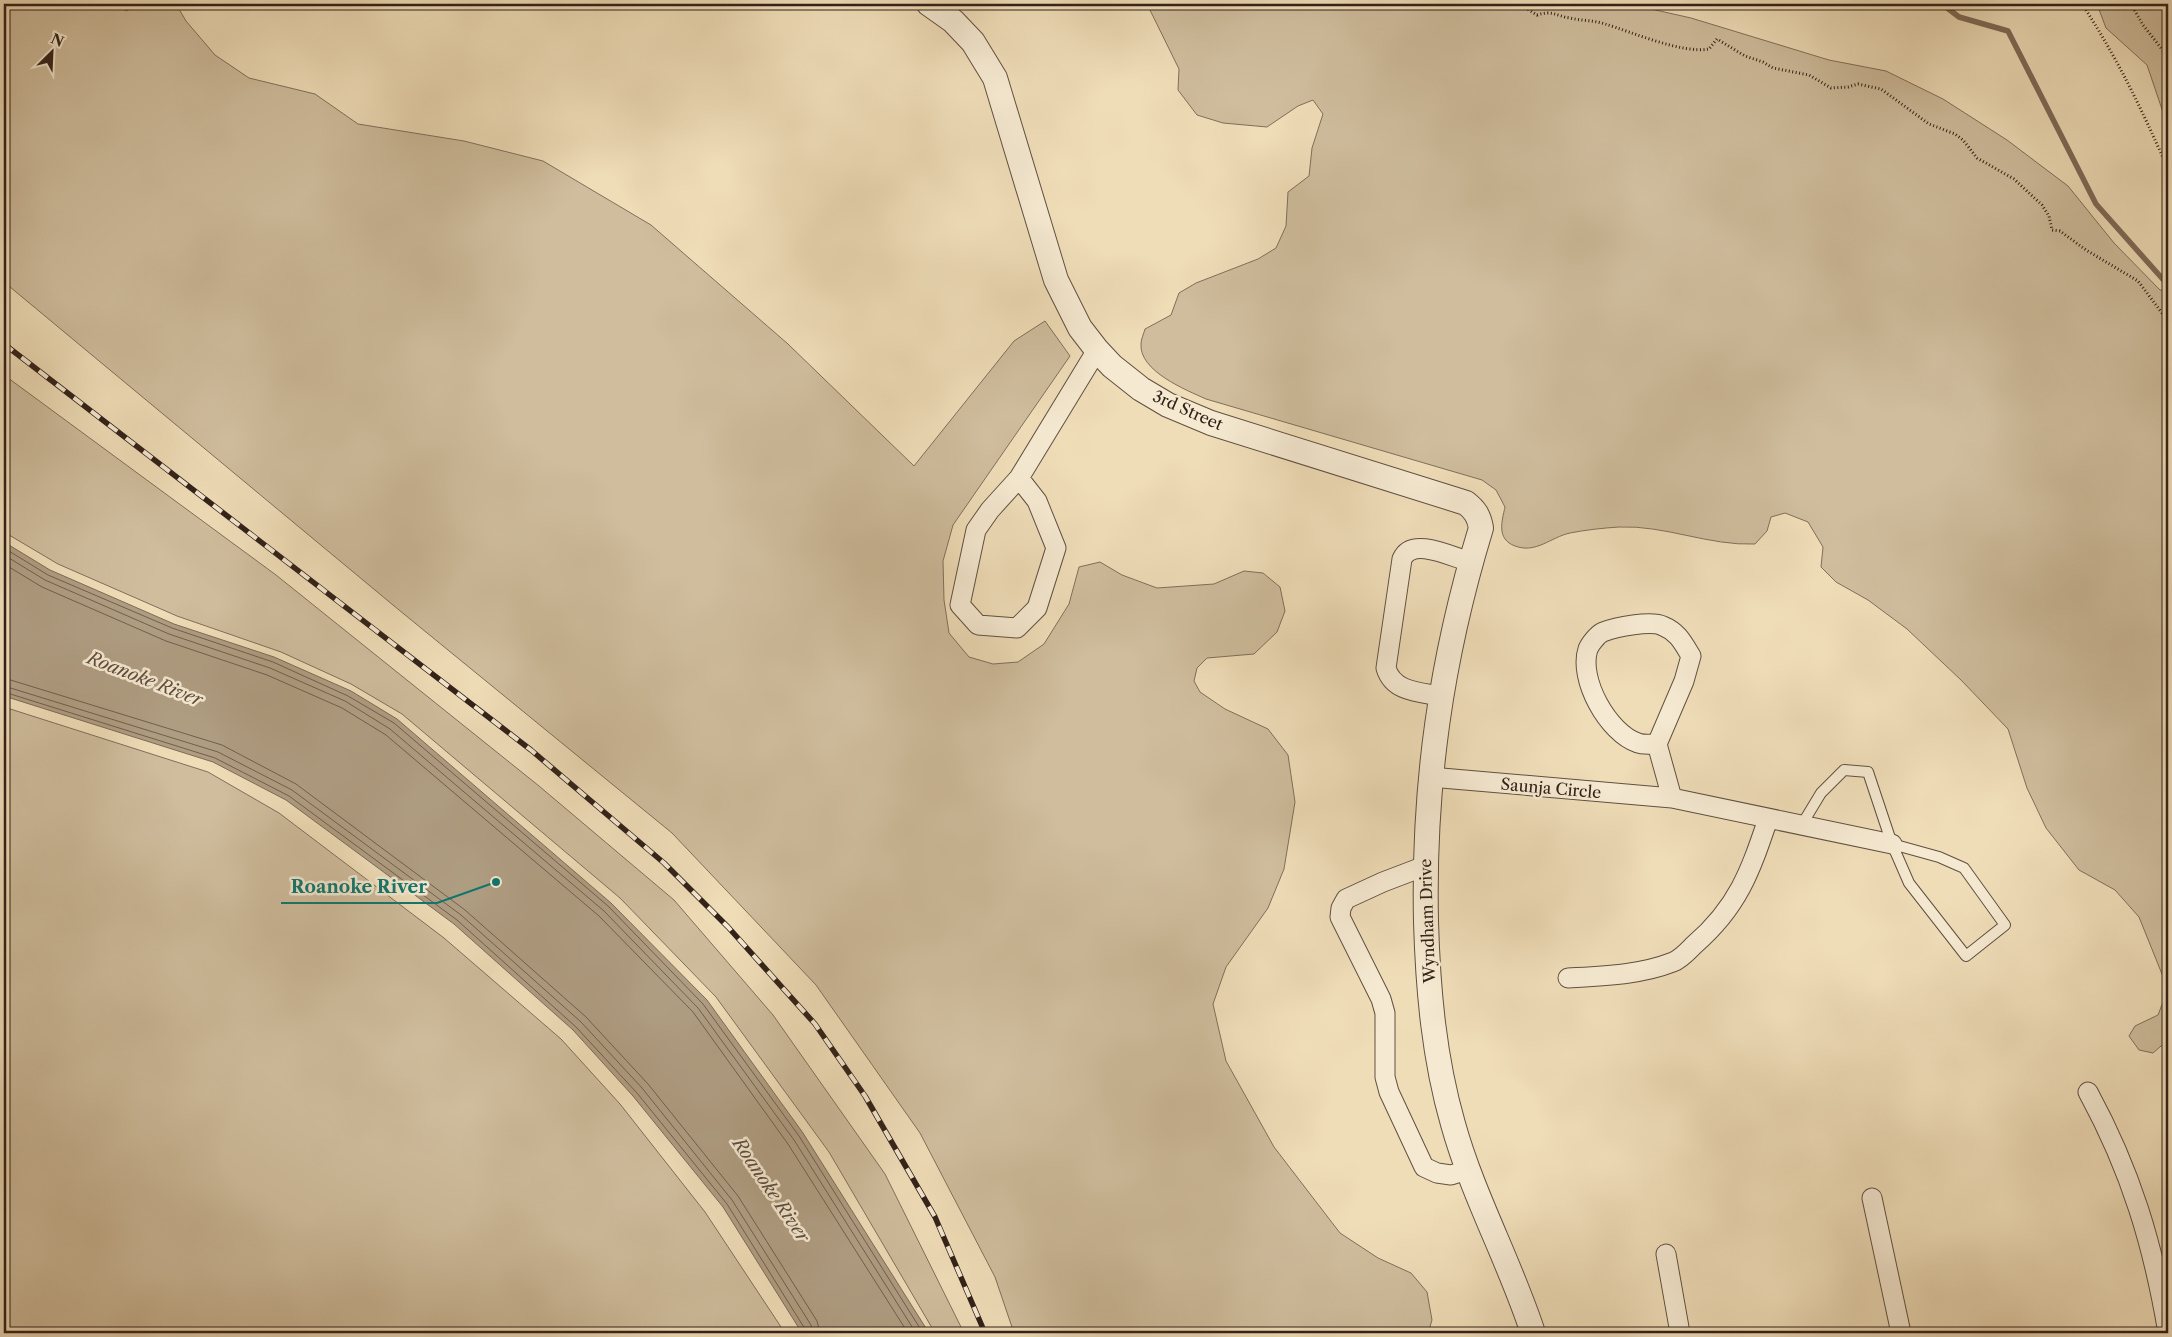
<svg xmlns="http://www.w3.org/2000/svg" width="2172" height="1337" font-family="'Libre Caslon Text',serif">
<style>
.green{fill:#cfbd9d;stroke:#806f5b}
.water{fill:#af9d82;stroke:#7d6b58}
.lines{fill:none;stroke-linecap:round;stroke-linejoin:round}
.shore{stroke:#705f4e;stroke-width:1}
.stream{stroke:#7d6b58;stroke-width:5.5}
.service-casing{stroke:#615041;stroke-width:12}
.minor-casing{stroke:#615041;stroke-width:21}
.tertiary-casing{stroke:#615041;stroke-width:26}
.path{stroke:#322119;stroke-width:3;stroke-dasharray:1 2.5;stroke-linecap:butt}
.service{stroke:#f5e9d1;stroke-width:10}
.minor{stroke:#f5e9d1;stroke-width:19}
.tertiary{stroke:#f5e9d1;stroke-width:24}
.rail-casing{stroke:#322119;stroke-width:5.5}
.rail{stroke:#f5e9d1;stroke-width:4;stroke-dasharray:11;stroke-linecap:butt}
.labels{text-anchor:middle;stroke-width:5;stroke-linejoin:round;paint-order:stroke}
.street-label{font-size:16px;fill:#322119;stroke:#f5e9d1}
.water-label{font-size:18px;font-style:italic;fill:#5e4c3e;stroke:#f5e9d1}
.leader{fill:none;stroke:#0f766e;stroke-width:2}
.callout-dot{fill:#0f766e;stroke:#f5e9d1;stroke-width:2}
.callout-label{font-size:18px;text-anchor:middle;font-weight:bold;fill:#0f766e;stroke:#f5e9d1;stroke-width:5;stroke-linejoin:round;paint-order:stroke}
</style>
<rect width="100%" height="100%" fill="#efddb8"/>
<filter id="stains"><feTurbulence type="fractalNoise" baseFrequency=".004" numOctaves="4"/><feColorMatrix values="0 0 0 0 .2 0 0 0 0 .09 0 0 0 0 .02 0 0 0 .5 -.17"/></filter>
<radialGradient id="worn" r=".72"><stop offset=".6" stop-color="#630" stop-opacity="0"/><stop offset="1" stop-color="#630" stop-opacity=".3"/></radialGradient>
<path class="green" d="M4 4H118L126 11 139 4H176L186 21 215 55 249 78 315 94 358 124 464 141 543 161 651 225 788 344 914 466 1014 341 1045 321 1070 356 953 525 943 561 944 600 949 633 969 657 993 664 1018 662 1044 644 1069 604 1079 567 1100 562 1122 575 1157 588 1214 584 1244 571 1263 573 1280 587 1285 611 1277 632 1254 654 1207 658 1197 668 1194 681 1200 692 1225 709 1268 729 1288 755 1295 802 1284 869 1268 908 1226 967 1213 1004 1226 1061 1274 1147 1340 1233 1378 1258 1411 1273 1427 1292 1432 1320 1428 1333H1014L995 1277 920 1133 816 985 672 833 399 610 4 282Z
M1147 4H1629L1691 18 1829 60 1886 71 1943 99 2007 140 2068 186 2114 243 2160 290 2168 291V1040L2153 1053 2139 1050 2129 1036 2135 1026 2158 1015 2168 989 2139 917 2115 890 2079 870 2046 828 2027 788 2008 729 1961 680 1907 629 1868 600 1836 582 1821 567 1823 547 1808 522 1785 513 1771 517 1767 531 1755 544C1709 546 1665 525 1619 527 1603 528 1585 530 1570 533 1551 537 1536 554 1515 546 1496 539 1502 521 1505 507L1496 490 1482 480 1206 399C1186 390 1139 371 1141 344 1141 339 1144 333 1145 329L1171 315 1179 293 1196 283 1258 259 1276 248 1286 226 1288 192 1309 176 1312 148 1323 114 1313 100 1298 106 1267 127 1223 123 1197 115 1178 90 1179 69Z
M2097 4H2168V127L2147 65 2106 28Z
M4 375 276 575 539 786 674 900 773 1015 885 1174 964 1333H935L829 1152 716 997 620 898 402 714 351 684 281 652 177 616 58 564 4 532Z
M4 707 208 772 279 813 444 938 561 1039 620 1104 705 1212 785 1333H4Z"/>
<path class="water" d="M4 542 50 570 174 624 274 657 351 691 397 719 611 903 707 1000 803 1133 929 1333H802L723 1207 633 1096 573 1030 454 924 286 800 213 762 4 696Z"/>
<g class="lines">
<path class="shore" d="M4 548 48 575 172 628 273 662 348 696 394 723 608 906 703 1004 799 1136 923 1333
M4 555 45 580 169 634 270 668 345 701 390 729 604 911 698 1008 794 1140 916 1333
M4 564 42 587 166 641 267 675 342 708 386 735 599 916 693 1012 788 1144 908 1333
M4 678 222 745 296 784 465 910 586 1017 648 1084 738 1196 817 1321 820 1333
M4 686 218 752 292 790 461 915 581 1022 642 1088 732 1200 811 1325 813 1333
M4 692 215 758 289 796 457 920 576 1027 637 1093 727 1204 805 1329 806 1333"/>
<path class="stream" d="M1942 4 1959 17 2008 31 2096 204 2168 285"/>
<defs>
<path id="service" d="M1801 826 1821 793 1844 770 1868 772 1892 844 1939 857 1964 868 2005 925 1966 956 1909 883 1892 844"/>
<path id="minor" d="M1019 478 1037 501 1056 548 1037 608 1017 628 978 625 960 605 976 530 990 510 1019 478 1097 350
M1440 696C1419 692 1393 692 1386 668L1402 559C1412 536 1452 557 1470 562
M1657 744C1651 744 1643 745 1638 743 1608 733 1578 679 1588 649 1590 644 1598 634 1603 632 1616 627 1651 620 1663 626 1678 632 1683 643 1691 656L1684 681 1657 744 1672 798
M1430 777 1672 798 1892 844
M1425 866 1383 882 1346 899 1341 908 1340 917 1381 999 1385 1013V1077L1389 1092 1424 1167 1437 1173 1451 1175 1467 1170
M1568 978C1603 976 1640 975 1673 962 1681 959 1688 951 1694 945 1738 907 1750 872 1768 819
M2088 1092C2131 1171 2153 1244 2168 1333
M1872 1198 1901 1333
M1666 1254 1680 1333"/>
<path id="tertiary" d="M929 4 953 21 973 42 995 78 1056 280 1080 328 1097 350 1112 366 1141 389 1168 405 1211 423 1466 503C1475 510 1479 516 1481 528 1441 659 1423 785 1426 922 1428 990 1434 1058 1453 1124 1473 1196 1510 1262 1533 1333"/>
</defs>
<use href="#service" class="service-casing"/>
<use href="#minor" class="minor-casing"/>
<use href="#tertiary" class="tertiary-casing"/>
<path class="path" d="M1519 4 1537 15C1553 10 1556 16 1570 18 1582 21 1593 20 1605 24 1632 32 1682 54 1709 49L1717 39 1745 56 1763 62 1773 68 1809 75 1831 88 1848 87 1858 84 1881 89 1929 124 1955 134 1963 140 1977 158 2014 179 2042 205 2049 216 2052 230 2060 231 2086 250 2138 281 2168 321
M2082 4C2118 59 2142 110 2168 169
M2131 4 2143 25 2168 57"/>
<use href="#service" class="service"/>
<use href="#minor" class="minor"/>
<use href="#tertiary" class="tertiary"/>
<defs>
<path id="rail" d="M4 344 531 750 664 863 728 927 815 1024 865 1096 935 1217 985 1333"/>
</defs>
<use href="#rail" class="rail-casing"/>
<use href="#rail" class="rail"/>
</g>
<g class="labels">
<g class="street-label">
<text transform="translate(1188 410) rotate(24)" y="6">3rd Street</text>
<text transform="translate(1551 788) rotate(5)" y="6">Saunja Circle</text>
<text transform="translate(1427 921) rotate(-92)" y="6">Wyndham Drive</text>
</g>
<g class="water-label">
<text transform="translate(145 679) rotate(21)" y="6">Roanoke River</text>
<text transform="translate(771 1190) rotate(56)" y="6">Roanoke River</text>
</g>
</g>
<path class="leader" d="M496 882L437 903H281"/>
<circle class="callout-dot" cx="496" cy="882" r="5"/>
<g class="callout-label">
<text x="359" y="893">Roanoke River</text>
</g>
<rect width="2172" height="1337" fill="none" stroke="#efddb8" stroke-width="20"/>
<rect x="5" y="5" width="2162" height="1327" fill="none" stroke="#322119" stroke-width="2.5"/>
<rect x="10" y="10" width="2152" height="1317" fill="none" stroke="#322119"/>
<g transform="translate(52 52) rotate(24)" stroke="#f5e9d1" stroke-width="4" paint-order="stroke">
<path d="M0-4L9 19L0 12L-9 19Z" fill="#322119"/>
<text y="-8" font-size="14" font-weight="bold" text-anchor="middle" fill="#322119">N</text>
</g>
<rect width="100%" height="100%" filter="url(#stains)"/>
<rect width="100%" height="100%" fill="url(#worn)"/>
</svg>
